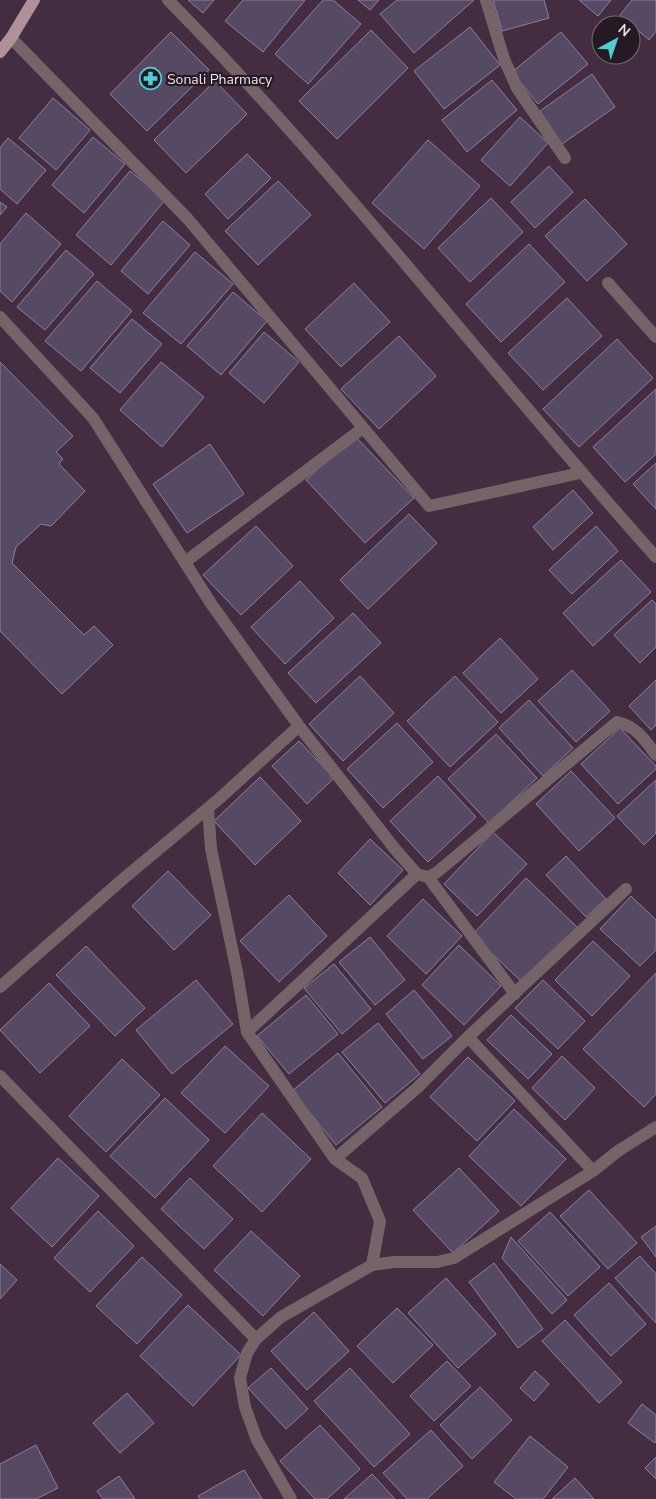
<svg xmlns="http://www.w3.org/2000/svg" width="656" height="1499" font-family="'Nunito Sans',sans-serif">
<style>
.building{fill:#564964;stroke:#8e809d}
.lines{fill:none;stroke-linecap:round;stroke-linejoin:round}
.street{stroke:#746468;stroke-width:12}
.primary{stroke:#b09099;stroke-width:12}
.labels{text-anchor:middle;stroke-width:4.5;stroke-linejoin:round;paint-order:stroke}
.poi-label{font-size:14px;fill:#f2e2ee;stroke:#251a23;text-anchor:start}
</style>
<rect width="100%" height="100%" fill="#452d41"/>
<path class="building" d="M188 0H214L203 13Z
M243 0H305L263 52 225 21Z
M323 0H333L361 24 308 84 275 54Z
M358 0H379L370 10Z
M397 0H474L414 53 380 14Z
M493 0H544L549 18 502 31Z
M579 0H611L598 16Z
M632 0H656V31L649 40 620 15Z
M470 27 500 65 444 109 414 71Z
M371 30 408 68 337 139 299 101Z
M171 32 209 70 147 131 110 94Z
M561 32 588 64 538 104 512 72Z
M592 74 615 107 562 144 540 111Z
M492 80 517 110 467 152 442 120Z
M215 81 247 114 186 173 154 140Z
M53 98 90 130 56 170 19 138Z
M520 117 548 143 510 186 481 160Z
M93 137 125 164 84 213 52 185Z
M8 138 46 170 17 204 0 189V148Z
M428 140 480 186 424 249 372 203Z
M247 154 271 178 228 219 205 194Z
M549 166 573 192 535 228 511 202Z
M130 171 165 200 111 265 76 235Z
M278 181 311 215 258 265 225 231Z
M491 198 523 232 470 282 438 248Z
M585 199 627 244 587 281 545 236Z
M0 202 7 207 0 215Z
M26 213 61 244 12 302 0 291V244Z
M163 221 190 245 148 294 121 271Z
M529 244 565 282 501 342 466 304Z
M66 250 94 274 45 330 17 307Z
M195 252 233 284 181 344 143 313Z
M97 281 132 311 81 371 45 341Z
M354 283 390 322 341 367 305 329Z
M233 292 267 321 221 375 187 346Z
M567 298 602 336 543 390 508 353Z
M132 319 162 344 120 393 90 368Z
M264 332 299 362 264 403 229 373Z
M399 336 436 376 379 429 341 389Z
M617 339 653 378 579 447 543 409Z
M0 362 73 436 56 452 63 459 59 464 85 491 51 526 41 524 16 547 12 563 84 635 94 626 113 645 62 694 0 631Z
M161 362 204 397 162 447 120 410Z
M656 389V454L625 482 593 447Z
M354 435 414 498 365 543 306 480Z
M210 444 244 494 187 533 153 484Z
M656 463V509L633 484Z
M573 490 593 513 553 550 533 527Z
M409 514 437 543 368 609 340 580Z
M256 526 293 566 241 615 203 575Z
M596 526 618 551 572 594 549 570Z
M621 560 651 592 593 646 563 613Z
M300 581 334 618 285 664 251 627Z
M652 600 656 604V647L640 663 614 635Z
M353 613 381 643 316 703 288 673Z
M500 638 538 679 501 713 463 673Z
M572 670 610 711 576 742 538 701Z
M360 676 394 713 343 761 309 724Z
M455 676 498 722 450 767 407 721Z
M656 680V725L651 730 629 706Z
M529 700 573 748 543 776 499 728Z
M397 723 433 762 383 808 347 769Z
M620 728 656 766V769L618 804 581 764Z
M496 734 537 778 489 823 448 779Z
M299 741 334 778 307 804 272 766Z
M571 771 615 818 579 851 536 804Z
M438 776 476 817 428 862 390 821Z
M260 777 301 821 255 865 214 821Z
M656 780V833L644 845 617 816Z
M493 832 527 864 477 916 444 884Z
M370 839 403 870 370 905 338 873Z
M566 856 606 899 586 917 546 875Z
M168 871 211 915 174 950 132 906Z
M526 878 577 927 523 983 472 935Z
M289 895 327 936 279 982 240 941Z
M631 896 656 920V950L640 966 600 929Z
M423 899 462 936 426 974 387 936Z
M370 937 405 980 375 1005 339 962Z
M593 941 630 976 592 1016 555 980Z
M459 945 501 986 464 1025 422 985Z
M86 946 145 1008 115 1036 56 975Z
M334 964 371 1009 342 1034 304 988Z
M656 973V1094L644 1107 583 1049Z
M196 980 233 1024 172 1074 136 1030Z
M543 980 585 1021 558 1049 515 1008Z
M49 983 90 1026 40 1073 0 1030Z
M414 990 452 1036 423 1059 386 1014Z
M306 995 338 1034 289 1074 257 1036Z
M511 1015 552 1054 528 1079 487 1040Z
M378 1023 420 1074 385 1103 342 1052Z
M225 1046 269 1086 225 1133 181 1093Z
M338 1053 382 1107 336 1145 292 1091Z
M562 1056 595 1088 565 1120 532 1088Z
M468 1057 515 1101 477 1141 430 1097Z
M122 1059 160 1095 106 1152 69 1116Z
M165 1098 209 1140 155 1198 110 1156Z
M514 1109 566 1159 521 1206 469 1156Z
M262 1113 311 1159 262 1212 213 1166Z
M58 1158 99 1196 52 1247 11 1208Z
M459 1168 499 1211 453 1253 413 1210Z
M190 1178 233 1219 204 1249 161 1209Z
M589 1190 637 1243 608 1269 560 1216Z
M98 1211 134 1246 90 1292 54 1258Z
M550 1212 600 1267 568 1296 518 1241Z
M656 1226V1257L641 1237Z
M251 1231 300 1276 263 1316 214 1270Z
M511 1237 567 1300 552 1314 502 1258Z
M640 1256 656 1274V1323L615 1278Z
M142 1257 182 1295 137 1344 96 1306Z
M494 1263 543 1329 518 1348 469 1282Z
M0 1264 17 1280 0 1299Z
M446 1278 496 1334 458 1368 408 1313Z
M609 1283 646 1324 611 1356 574 1315Z
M188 1305 241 1355 193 1406 140 1356Z
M397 1308 433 1345 393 1383 357 1346Z
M314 1312 349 1351 307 1390 271 1351Z
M565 1320 622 1382 599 1403 542 1341Z
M447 1361 471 1386 434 1421 410 1396Z
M271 1368 308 1409 286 1429 248 1388Z
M350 1368 410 1434 374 1467 314 1401Z
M535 1371 549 1384 534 1401 520 1388Z
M480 1387 512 1420 472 1459 440 1425Z
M127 1393 154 1423 120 1453 93 1423Z
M642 1404 656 1415V1441L655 1443 628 1423Z
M320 1425 360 1469 327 1499H315L280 1461Z
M431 1430 463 1466 427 1499H407L383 1473Z
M530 1436 568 1467 543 1499H516L494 1482Z
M36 1445 58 1488 36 1499H0V1464Z
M656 1457V1479L645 1468Z
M244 1470 262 1499H200L198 1496Z
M372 1474 395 1499H344Z
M119 1476 135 1499H103L97 1491Z
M575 1478 594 1499H552Z"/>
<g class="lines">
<path class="street" d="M168 0C342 176 491 373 656 557
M486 0 504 59 517 88 565 158
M11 38 187 218 429 506 580 473
M608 283 656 337
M0 317 93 418 212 605 299 726 395 849 417 874 428 877 436 873 617 722C636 726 645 740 656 755
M185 562 363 428
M208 808 211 849 237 972 247 1032
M428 877 515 994
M0 987 123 879 220 798 299 726
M468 1037 593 1171
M0 1076 256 1339 281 1317 372 1265 394 1262H437L454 1258 593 1171 618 1151 656 1127
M335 1159 417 1088 468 1037 626 889
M372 1265 380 1221 362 1178 335 1159 247 1032 417 874
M256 1339 247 1353 240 1378 245 1407 257 1440 291 1499"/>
<path class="primary" d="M0 52 11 38 34 0"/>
</g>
<defs>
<symbol id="pharmacy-ring" viewBox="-11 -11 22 22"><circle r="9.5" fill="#251a23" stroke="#51ccd2" stroke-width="1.5"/><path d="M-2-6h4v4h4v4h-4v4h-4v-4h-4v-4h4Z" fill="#51ccd2"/></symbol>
</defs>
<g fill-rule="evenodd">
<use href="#pharmacy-ring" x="138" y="66" width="25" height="25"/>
</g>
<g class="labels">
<g class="poi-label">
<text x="167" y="84">Sonali Pharmacy</text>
</g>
</g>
<g transform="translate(616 40) rotate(40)"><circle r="24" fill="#251a23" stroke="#776a74"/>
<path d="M0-4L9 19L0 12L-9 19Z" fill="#51ccd2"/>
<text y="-8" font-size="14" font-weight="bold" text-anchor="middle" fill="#f2e2ee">N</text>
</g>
</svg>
